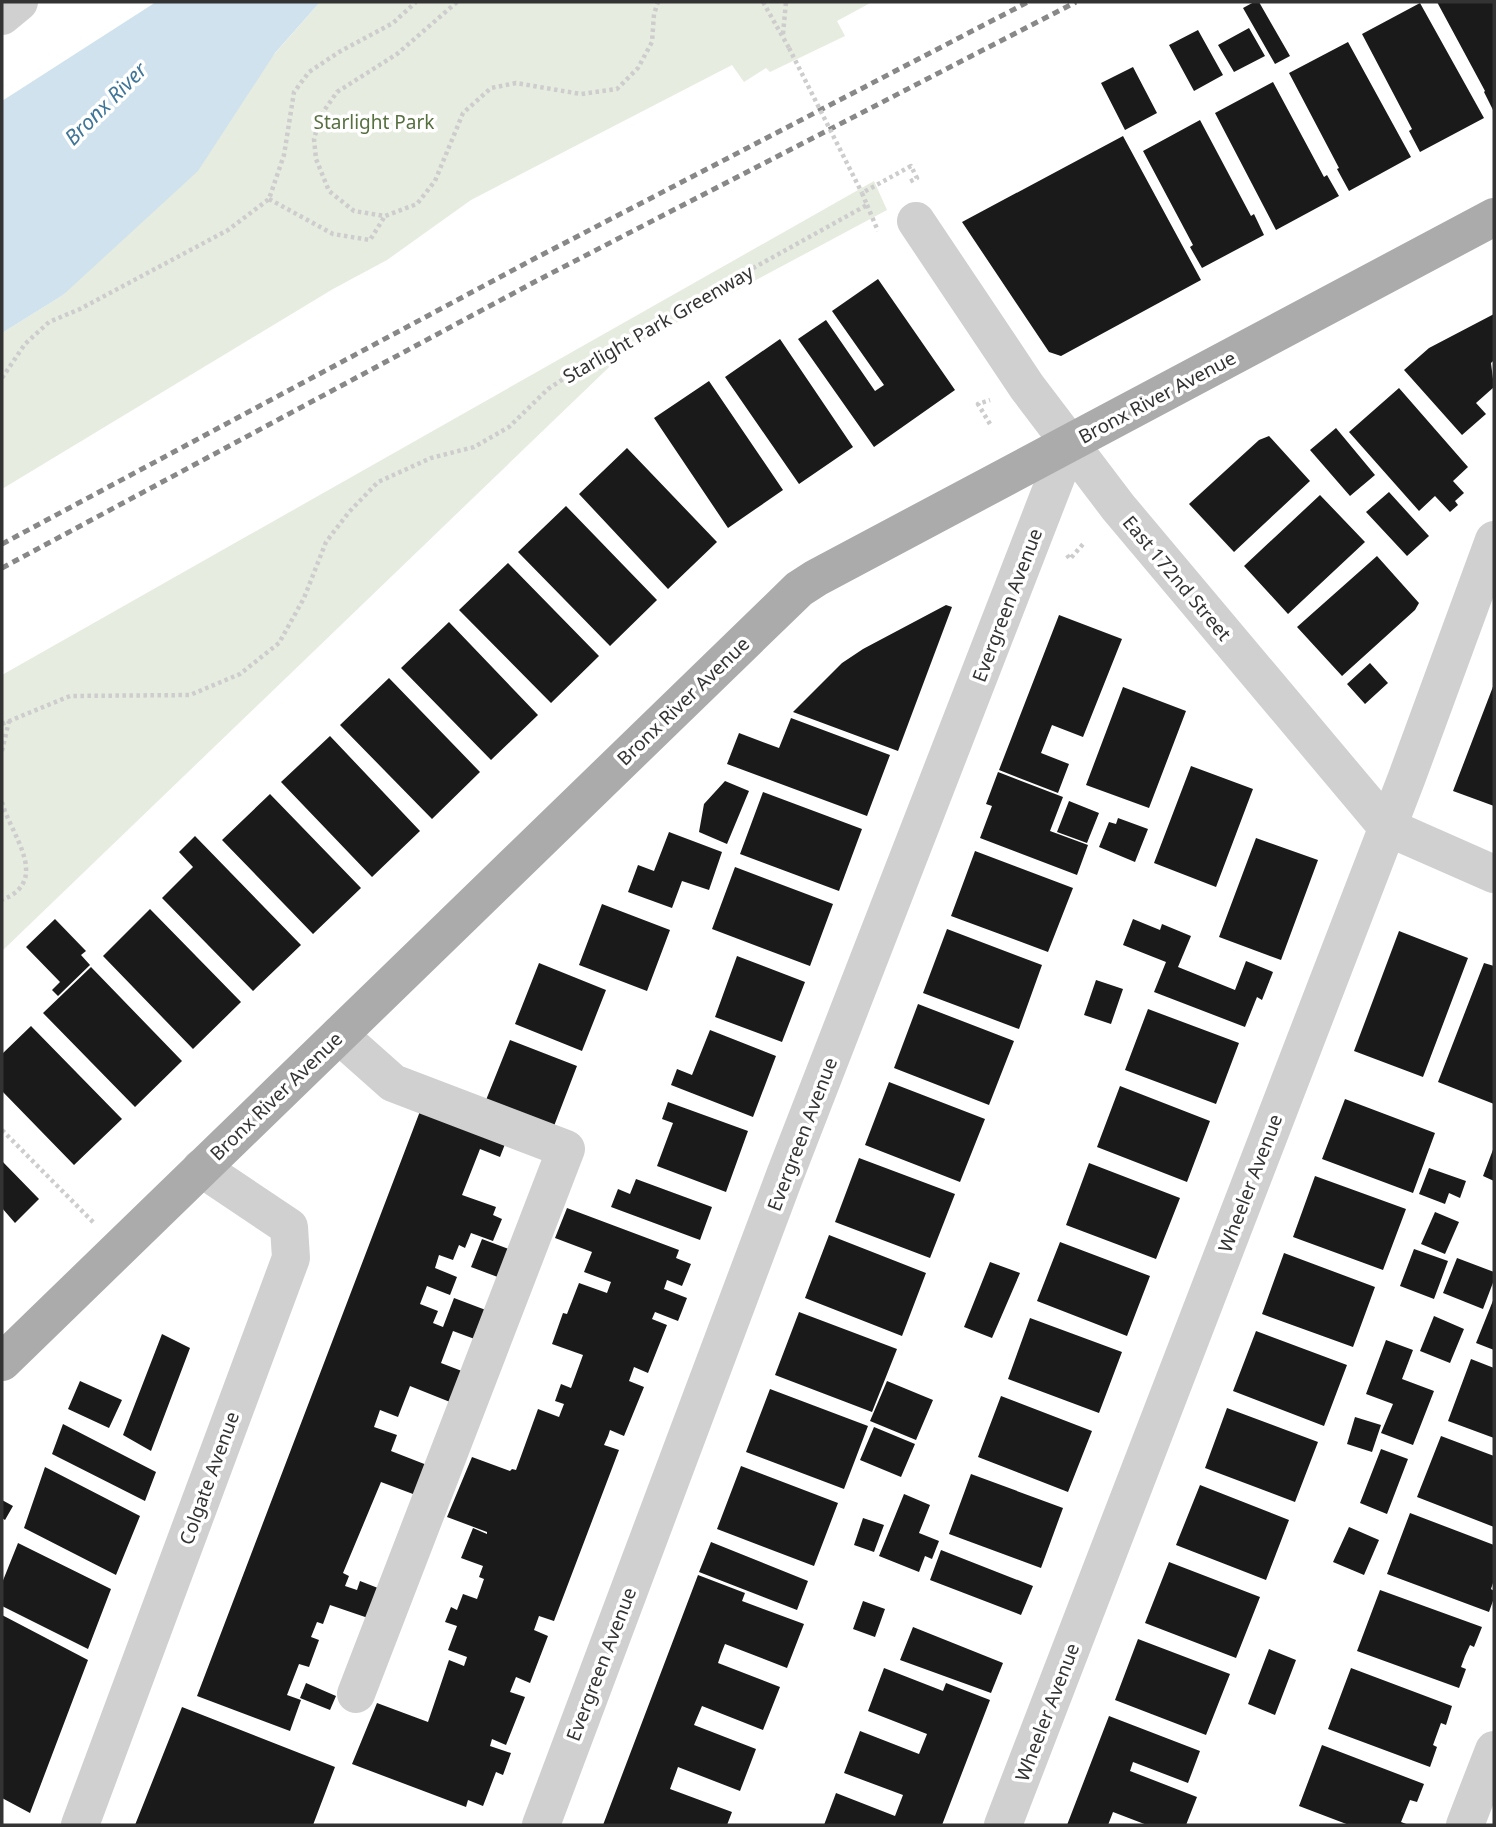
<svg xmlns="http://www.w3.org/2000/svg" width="1496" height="1827" font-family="'Noto Sans',sans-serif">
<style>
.green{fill:#e6ecdf}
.water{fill:#cfe2ee}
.building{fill:#1a1a1a}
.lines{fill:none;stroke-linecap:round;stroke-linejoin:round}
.path{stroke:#cdcdcd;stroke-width:4.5;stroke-dasharray:3.5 3.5;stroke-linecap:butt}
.minor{stroke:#d0d0d0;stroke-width:38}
.major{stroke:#ababab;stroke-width:38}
.rail{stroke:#888;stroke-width:5;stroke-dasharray:7 5;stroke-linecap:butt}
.path-bridge{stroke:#cdcdcd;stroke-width:4.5;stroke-dasharray:3.5 3.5;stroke-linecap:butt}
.labels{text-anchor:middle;stroke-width:7;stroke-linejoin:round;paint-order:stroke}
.park-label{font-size:19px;fill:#56703f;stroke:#fff}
.street-label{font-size:19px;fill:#333;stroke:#fff}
.water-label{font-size:21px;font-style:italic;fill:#3f7597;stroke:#fff}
</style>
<rect width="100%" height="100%" fill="#fff"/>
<path class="green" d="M320 2H872L837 21 845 36 770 72 766 68 744 82 732 65 471 200 387 260 333 289 2 489V333L63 295Z
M874 181 887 210 629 348 2 951V675Z"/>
<path class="water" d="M156 2H320L275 53 198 171 63 295 2 333V101Z"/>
<path class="building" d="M1254 2H1259L1290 56 1275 64 1243 8Z
M1437 2H1494V112L1484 92 1485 91Z
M1420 3 1484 118 1420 152 1409 131 1412 129 1362 34Z
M1249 28 1265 56 1234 72 1218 45Z
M1198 30 1223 75 1194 91 1169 45Z
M1348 42 1411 157 1349 191 1337 169 1339 168 1289 73Z
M1133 67 1157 113 1125 130 1101 83Z
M1273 82 1324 177 1327 175 1339 196 1276 230 1215 113Z
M1200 120 1251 216 1254 214 1264 235 1202 268 1190 247 1193 245 1143 151Z
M1123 136 1201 280 1061 356 1049 352 962 222Z
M878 279 955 390 874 447 798 339 826 320 875 391 884 385 832 311Z
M1494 314V360L1491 363 1494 387 1476 403 1486 414 1462 435 1404 370 1429 348Z
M780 339 853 447 799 484 725 377Z
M709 381 783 490 728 528 654 418Z
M1399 388 1468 467 1453 481 1464 493 1455 501 1458 505 1450 512 1435 496 1419 511 1349 432Z
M1336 428 1375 475 1350 496 1310 450Z
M1269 436 1310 481 1234 552 1189 504 1259 440Z
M627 448 717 542 668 589 579 494Z
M1389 492 1429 536 1407 556 1366 512Z
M1320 495 1365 542 1288 614 1244 566Z
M566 506 657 600 610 646 518 552Z
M1377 556 1419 603 1415 610 1342 676 1297 627Z
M508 563 599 656 551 703 459 610Z
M946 605 952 607 898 751 793 712 842 663 863 649Z
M1059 615 1122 639 1083 737 1052 725 1041 753 1069 764 1058 793 999 770Z
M449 622 538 715 491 760 401 668Z
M1370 663 1388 683 1365 704 1347 684Z
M389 678 480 772 432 819 340 725Z
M1494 684V806L1453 791Z
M1123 687 1186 711 1149 808 1086 785Z
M791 718 890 755 867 816 727 764 739 733 779 748Z
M330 736 420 831 372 877 281 782Z
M1191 766 1253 789 1216 887 1154 863Z
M998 772 1063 797 1050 831 1088 845 1077 875 980 838 992 806 986 804Z
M725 781 749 791 727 844 699 832 704 804Z
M763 792 862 829 839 891 740 854Z
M270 794 361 888 313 934 222 840Z
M1069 801 1099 813 1087 843 1057 832Z
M1118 818 1148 829 1135 862 1099 847 1109 822 1116 824Z
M669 832 722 852 709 890 682 881 672 908 628 892 638 865 654 871Z
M195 836 301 945 253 991 162 898 193 867 179 852Z
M1256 838 1318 860 1281 960 1219 937Z
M975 851 1073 888 1048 952 951 916Z
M735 867 833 904 810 966 712 929Z
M602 904 670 930 647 991 579 965Z
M150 909 241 1002 193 1049 103 956Z
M55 919 86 951 81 955 90 965 58 996 52 990 60 982 26 947Z
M1133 919 1160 930 1162 924 1191 936 1178 967 1235 990 1246 961 1273 972 1262 1000 1257 997 1245 1027 1154 992 1166 962 1123 945Z
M947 929 1042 965 1019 1029 923 993Z
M1399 931 1468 958 1423 1077 1354 1051Z
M737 956 805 982 782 1042 715 1017Z
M539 963 606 990 582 1051 515 1024Z
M1484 963 1494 966V1104L1438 1082Z
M91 967 182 1061 135 1107 43 1013Z
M1096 980 1123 989 1111 1024 1084 1015Z
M918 1004 1014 1041 989 1105 894 1068Z
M1148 1009 1239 1043 1216 1104 1125 1070Z
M31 1026 122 1119 74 1165 2 1091V1054Z
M710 1030 776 1056 753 1117 671 1085 677 1069 692 1075Z
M510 1040 577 1066 554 1126 486 1100Z
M889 1082 985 1119 960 1182 865 1145Z
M1120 1086 1210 1121 1187 1182 1097 1147Z
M1345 1099 1435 1133 1413 1193 1322 1159Z
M668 1102 748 1131 726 1192 657 1166 673 1123 662 1119Z
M422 1106 507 1139 500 1157 480 1149 462 1195 496 1207 493 1215 502 1219 493 1241 471 1233 465 1248 459 1245 453 1260 439 1255 435 1268 457 1277 450 1295 427 1286 420 1304 438 1311 433 1323 443 1327 454 1298 491 1312 480 1341 453 1331 441 1363 467 1373 455 1404 410 1386 398 1417 380 1410 374 1427 397 1435 391 1451 432 1467 421 1497 381 1482 343 1573 349 1576 345 1586 357 1590 360 1581 383 1590 371 1619 330 1605 323 1624 317 1622 311 1637 319 1640 309 1667 299 1664 287 1695 301 1700 290 1731 197 1696Z
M1494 1147V1181L1483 1176Z
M859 1158 955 1194 930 1258 835 1222Z
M2 1161 39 1199 15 1223 2 1208Z
M1089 1163 1180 1198 1156 1259 1066 1225Z
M1429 1168 1466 1181 1460 1198 1449 1193 1445 1204 1419 1194Z
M1315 1176 1406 1209 1383 1270 1293 1237Z
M636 1179 712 1207 700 1240 611 1207 618 1189 630 1194Z
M567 1208 679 1250 676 1258 691 1264 682 1286 667 1280 664 1289 687 1298 678 1321 655 1312 652 1319 667 1325 648 1373 634 1367 629 1381 644 1387 624 1436 610 1430 608 1436 604 1445 619 1450 554 1621 539 1616 534 1630 548 1636 530 1683 516 1677 510 1692 525 1697 506 1745 492 1739 490 1746 511 1753 503 1775 496 1772 483 1806 468 1800 466 1807 352 1764 377 1703 428 1722 449 1660 464 1666 467 1657 448 1650 457 1626 445 1622 451 1607 457 1610 463 1594 477 1599 484 1579 479 1577 483 1566 461 1558 473 1528 487 1534V1532L447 1517 472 1457 510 1471 512 1469 516 1470 538 1409 559 1417 564 1404 555 1401 561 1384 571 1388 583 1355 552 1344 563 1313 567 1314 579 1283 607 1293 611 1282 584 1272 592 1252 555 1238Z
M1435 1212 1459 1222 1445 1254 1421 1244Z
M829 1235 926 1273 902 1336 805 1298Z
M482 1239 514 1251 503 1279 471 1267Z
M1060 1242 1150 1276 1127 1336 1037 1301Z
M1414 1249 1448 1261 1434 1299 1400 1286Z
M1284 1253 1375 1287 1353 1347 1262 1314Z
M1457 1258 1494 1272V1280L1483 1309 1443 1293Z
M990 1262 1020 1273 992 1338 964 1327Z
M1494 1298V1350L1476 1343Z
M799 1312 897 1349 872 1412 775 1375Z
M1434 1316 1464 1329 1450 1363 1420 1351Z
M1030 1318 1122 1352 1099 1413 1008 1379Z
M1256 1331 1347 1365 1324 1426 1233 1391Z
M162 1334 190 1348 151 1451 123 1435Z
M1386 1340 1413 1350 1402 1379 1434 1391 1413 1445 1381 1433 1393 1404 1366 1394Z
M1471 1359 1494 1368V1438L1448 1421Z
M80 1381 122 1400 109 1428 68 1409Z
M887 1381 933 1400 916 1440 870 1421Z
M770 1389 868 1426 844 1489 746 1452Z
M1001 1396 1092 1431 1068 1492 978 1457Z
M1227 1408 1318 1442 1295 1502 1205 1468Z
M1355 1417 1381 1425 1372 1452 1347 1444Z
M63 1424 156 1472 145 1501 52 1454Z
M874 1427 915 1444 901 1477 860 1460Z
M1441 1436 1494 1456V1527L1417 1497Z
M1381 1449 1408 1459 1387 1514 1360 1503Z
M741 1466 838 1503 814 1566 717 1529Z
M45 1467 140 1516 116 1575 24 1528Z
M971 1474 1063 1508 1041 1568 949 1534Z
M1200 1485 1289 1520 1266 1580 1176 1545Z
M904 1494 930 1505 919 1533 939 1541 932 1559 925 1556 919 1572 879 1556Z
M2 1500 13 1506 5 1520 2 1518Z
M1410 1513 1494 1545V1580L1491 1589 1494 1591V1598L1489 1612 1387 1574Z
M863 1518 884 1525 874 1552 854 1545Z
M1349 1527 1379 1540 1364 1575 1333 1562Z
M711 1542 808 1581 797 1610 699 1572Z
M18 1543 111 1589 88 1649 2 1606V1583Z
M941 1550 1033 1586 1021 1615 930 1580Z
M1169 1562 1260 1597 1236 1658 1145 1623Z
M698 1575 745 1593 742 1601 804 1624 787 1668 725 1644 721 1654 718 1663 780 1687 763 1730 702 1706 694 1725 756 1749 740 1791 678 1767 670 1789 732 1812 727 1825H603Z
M1380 1590 1482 1627 1474 1647 1470 1645 1465 1656 1461 1667 1466 1669 1459 1688 1357 1651Z
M863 1601 885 1609 875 1637 853 1629Z
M2 1615 88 1660 30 1813 2 1798Z
M913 1627 1003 1663 991 1693 900 1660Z
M1138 1639 1230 1674 1206 1735 1115 1700Z
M1269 1649 1296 1660 1275 1715 1248 1704Z
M884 1668 943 1691 946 1683 990 1700 942 1825H824L836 1793 895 1816 903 1795 844 1773 860 1731 919 1754 927 1734 868 1711Z
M1351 1668 1452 1706 1446 1725 1441 1723 1433 1745 1437 1747 1430 1767 1328 1729Z
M306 1683 336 1696 330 1710 300 1698Z
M182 1707 335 1767 313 1825H135Z
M1109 1716 1200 1751 1188 1783 1133 1762 1130 1771 1197 1797 1186 1825H1147L1113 1812 1108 1825H1067Z
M1322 1745 1424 1784 1417 1802 1410 1800 1401 1822 1409 1825H1349L1299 1806Z"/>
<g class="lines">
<path class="path" d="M457 2 397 54 337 92 321 115 314 139 316 159 329 191 354 211 385 216 417 204 435 181 463 113 491 88 516 83 581 94 617 89 638 68 652 42 654 14 658 2
M763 2 789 48
M783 34 786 2
M269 199 333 234 370 240 385 216
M867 205 878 231
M2 378 25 344 49 322 80 309 228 230 269 199 284 155 294 92 309 72 339 52 393 23 416 2
M990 424 978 404 990 400
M1067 555 1070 559 1084 543
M2 724 70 696 190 695 240 674 279 643 304 598 326 542 349 512 378 482 431 458 474 447 509 427 548 389 618 343 867 205 862 193 911 166 917 178 909 182
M2 751 9 721
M2 802C10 834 52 880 2 900
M2 1130 94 1223"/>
<path class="minor" d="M2 16 19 2
M916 221 1027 387 1118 507 1387 827 1494 874
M339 1035 393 1083 566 1149 356 1694
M80 1825 291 1258 289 1227 201 1168
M541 1825 785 1175 1069 444
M1003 1825 1407 777 1494 540
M1465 1825 1494 1750"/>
<path class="major" d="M2 1362 799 589 816 578 1494 217"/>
<path class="rail" d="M2 544 530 261 1028 2
M2 568 540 279 1076 2"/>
<path class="path-bridge" d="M789 48 862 193"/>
</g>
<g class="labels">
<g class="park-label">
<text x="374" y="129">Starlight Park</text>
</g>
<g class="street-label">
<text transform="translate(658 324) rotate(-30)" y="7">Starlight Park Greenway</text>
<text transform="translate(1157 397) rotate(-28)" y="7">Bronx River Avenue</text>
<text transform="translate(1177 578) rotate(50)" y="7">East 172nd Street</text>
<text transform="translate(1007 605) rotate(-69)" y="7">Evergreen Avenue</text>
<text transform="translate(683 701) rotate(-44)" y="7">Bronx River Avenue</text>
<text transform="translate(276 1096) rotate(-44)" y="7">Bronx River Avenue</text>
<text transform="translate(802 1134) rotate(-69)" y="7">Evergreen Avenue</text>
<text transform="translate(1250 1183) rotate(-69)" y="7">Wheeler Avenue</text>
<text transform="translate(209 1478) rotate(-70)" y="7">Colgate Avenue</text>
<text transform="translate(601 1664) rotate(-69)" y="7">Evergreen Avenue</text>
<text transform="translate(1047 1712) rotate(-69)" y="7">Wheeler Avenue</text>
</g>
<g class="water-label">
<text transform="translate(106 104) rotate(-45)" y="7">Bronx River</text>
</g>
</g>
<rect width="1496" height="1827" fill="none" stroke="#333333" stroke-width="7"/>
</svg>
